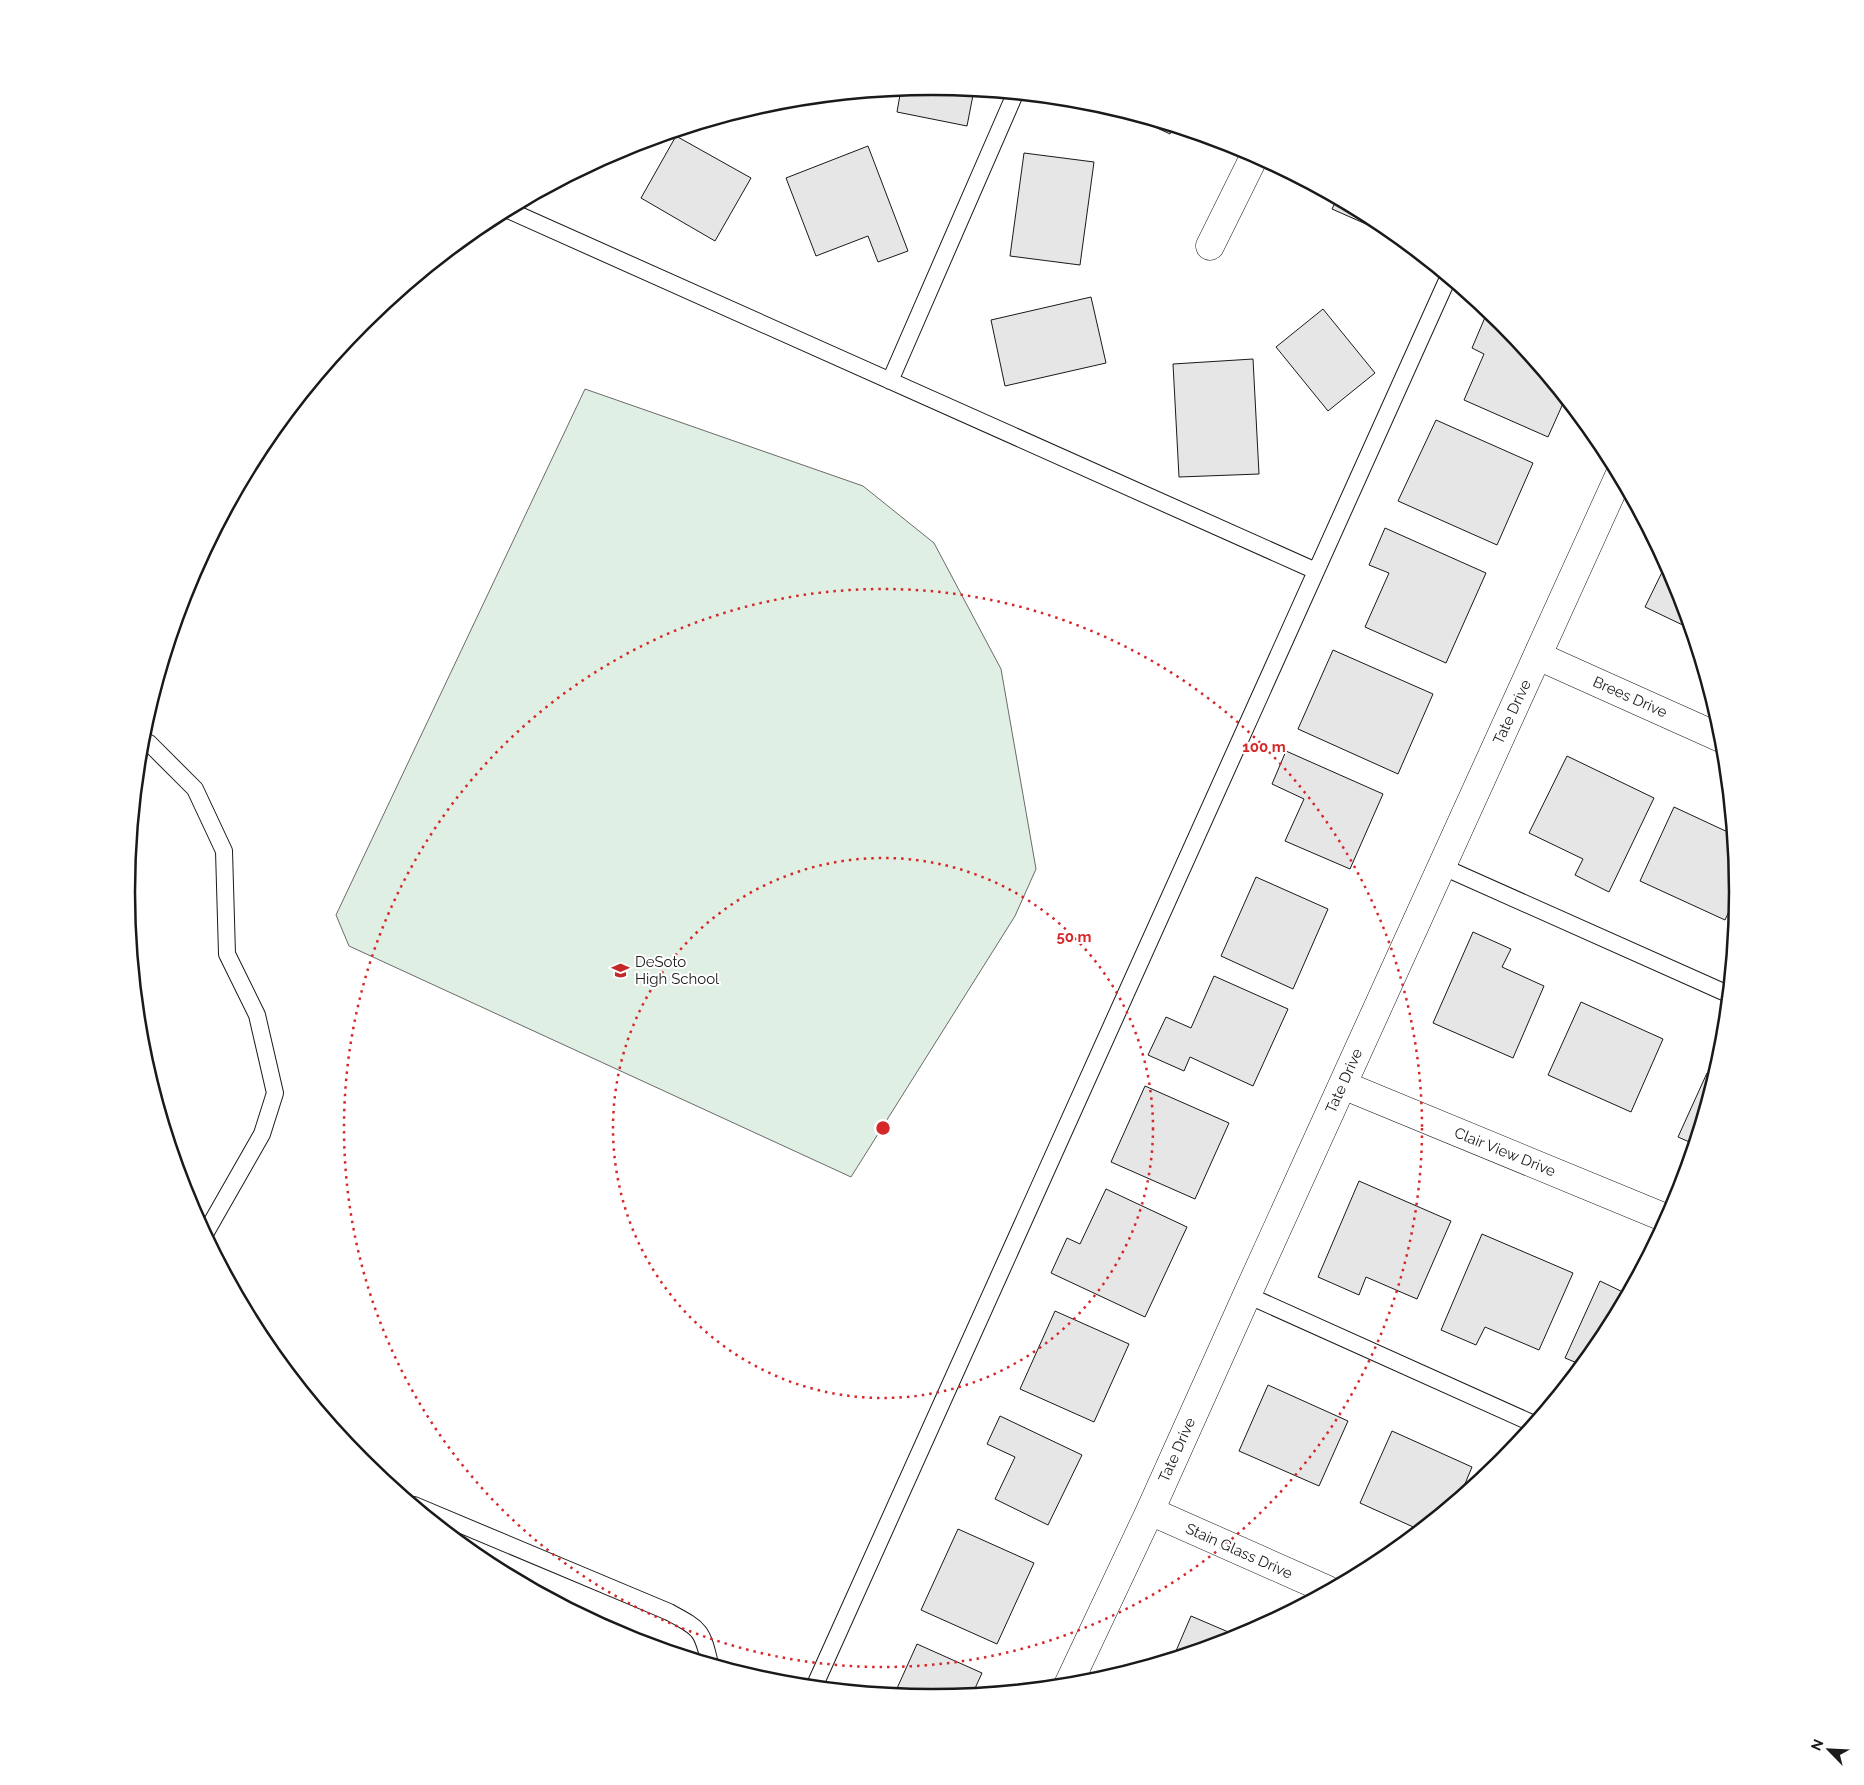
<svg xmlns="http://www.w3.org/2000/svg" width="1864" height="1785" font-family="Raleway,sans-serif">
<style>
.green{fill:#e0efe3;stroke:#6a6a6a}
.building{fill:#e6e6e6;stroke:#1a1a1a}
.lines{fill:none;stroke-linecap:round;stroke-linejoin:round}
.service-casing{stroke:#1a1a1a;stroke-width:18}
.minor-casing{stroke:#1a1a1a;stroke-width:29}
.service{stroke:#fff;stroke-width:16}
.minor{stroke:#fff;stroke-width:28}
.ring{fill:none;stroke:#d62828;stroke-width:2.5;stroke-dasharray:2.5 5}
.labels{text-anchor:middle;stroke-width:4;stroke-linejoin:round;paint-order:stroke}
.street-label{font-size:15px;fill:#1a1a1a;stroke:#fff}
.poi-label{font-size:15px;fill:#1a1a1a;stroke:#fff;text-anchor:start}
.rim{fill:none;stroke:#1a1a1a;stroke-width:2.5}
.centre{fill:#d62828;stroke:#fff;stroke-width:2.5}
.ring-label{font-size:15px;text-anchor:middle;font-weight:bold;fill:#d62828;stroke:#fff;stroke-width:4;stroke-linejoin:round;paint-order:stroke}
</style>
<rect width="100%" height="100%" fill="#fff"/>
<path class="green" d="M585 389 863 486 934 543 1001 669 1036 869 1015 916 851 1177 349 946 336 915Z"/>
<path class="building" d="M932 86 974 90 967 126 897 112 901 89Z
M1118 110 1173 127 1170 134Z
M676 136 751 178 715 241 641 198Z
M868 146 908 251 878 262 868 236 816 256 786 178Z
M1024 153 1094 162 1080 265 1010 256Z
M1337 199 1380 222 1402 240 1332 209Z
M1091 297 1106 363 1005 386 991 320Z
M1323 309 1375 373 1328 411 1276 347Z
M1486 315 1502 323 1565 399 1548 437 1464 400 1484 354 1472 348Z
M1253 359 1259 474 1179 477 1173 364Z
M1436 420 1533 463 1497 545 1398 501Z
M1385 528 1486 573 1446 663 1365 627 1389 573 1369 565Z
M1666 564 1677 584 1691 629 1645 607Z
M1333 650 1433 694 1398 774 1298 729Z
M1286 751 1383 794 1350 869 1285 841 1304 799 1272 784Z
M1567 756 1654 798 1609 892 1575 875 1583 859 1529 833Z
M1674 807 1732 834 1738 892 1725 920 1640 881Z
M1256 877 1328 909 1293 989 1221 956Z
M1473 932 1511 949 1502 967 1544 986 1513 1058 1433 1023Z
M1214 976 1288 1009 1253 1086 1190 1057 1184 1071 1148 1055 1166 1017 1191 1028Z
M1581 1002 1663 1039 1631 1112 1548 1075Z
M1707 1073 1715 1076 1694 1144 1678 1137Z
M1145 1086 1229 1123 1195 1199 1111 1162Z
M1359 1181 1451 1221 1417 1299 1366 1277 1359 1295 1318 1277Z
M1106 1189 1187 1227 1145 1317 1051 1273 1067 1238 1080 1244Z
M1482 1234 1573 1273 1539 1350 1485 1327 1476 1345 1441 1330Z
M1600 1281 1627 1294 1602 1341 1582 1365 1565 1358Z
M1055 1311 1129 1344 1094 1422 1020 1389Z
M1268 1385 1348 1421 1319 1486 1239 1451Z
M1000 1416 1082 1455 1048 1525 995 1499 1015 1457 987 1444Z
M1392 1431 1472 1467 1459 1498 1420 1530 1360 1503Z
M958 1529 1034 1563 997 1644 921 1610Z
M1191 1616 1240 1637 1173 1658Z
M917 1644 982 1673 972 1695 932 1699 894 1695Z"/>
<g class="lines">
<defs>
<path id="service" d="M508 210 1316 571
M890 381 1015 94
M141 739 149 743 195 789 224 851 227 954 257 1015 275 1093 262 1134 205 1234
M1441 866 1728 994
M1247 1295 1534 1424
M414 1505 669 1612C700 1629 702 1629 710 1664
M814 1687 1448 278"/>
<path id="minor" d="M1210 246 1255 155
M1538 656 1723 739
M1343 1085 1668 1219
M1150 1511 1328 1590
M1068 1685 1150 1511 1247 1295 1619 476"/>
</defs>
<use href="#service" class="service-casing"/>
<use href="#minor" class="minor-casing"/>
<use href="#service" class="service"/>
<use href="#minor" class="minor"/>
</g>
<g class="ring">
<circle cx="883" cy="1128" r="270"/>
<circle cx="883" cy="1128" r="539"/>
</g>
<defs>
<symbol id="school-bare" viewBox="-9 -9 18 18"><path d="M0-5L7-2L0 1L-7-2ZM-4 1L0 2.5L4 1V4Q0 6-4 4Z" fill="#c62828" stroke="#fff" stroke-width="2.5" paint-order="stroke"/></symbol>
</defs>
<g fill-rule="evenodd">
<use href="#school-bare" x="608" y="958" width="25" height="25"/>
</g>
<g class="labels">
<g class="street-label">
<text transform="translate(1630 697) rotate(24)" y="5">Brees Drive</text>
<text transform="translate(1512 712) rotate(-65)" y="5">Tate Drive</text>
<text transform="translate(1344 1081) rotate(-66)" y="5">Tate Drive</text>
<text transform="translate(1505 1152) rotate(22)" y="5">Clair View Drive</text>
<text transform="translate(1177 1450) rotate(-66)" y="5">Tate Drive</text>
<text transform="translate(1239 1551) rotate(24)" y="5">Stain Glass Drive</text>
</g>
<g class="poi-label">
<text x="635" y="967">DeSoto<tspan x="635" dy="17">High School</tspan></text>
</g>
</g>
<path d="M0 0H1864V1785H0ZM135 892a797 797 0 1 1 1594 0a797 797 0 1 1-1594 0Z" fill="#fff" fill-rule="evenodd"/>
<path class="rim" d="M135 892a797 797 0 1 1 1594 0a797 797 0 1 1-1594 0Z"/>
<circle cx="883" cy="1128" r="8" class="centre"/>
<g class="ring-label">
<text x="1264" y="752">100 m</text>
<text x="1074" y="942">50 m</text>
</g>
<g transform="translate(1829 1750) rotate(294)" stroke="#ffffff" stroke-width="4" paint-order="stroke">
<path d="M0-4L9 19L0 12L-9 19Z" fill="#1a1a1a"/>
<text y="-8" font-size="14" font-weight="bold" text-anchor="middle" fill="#1a1a1a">N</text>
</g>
</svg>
